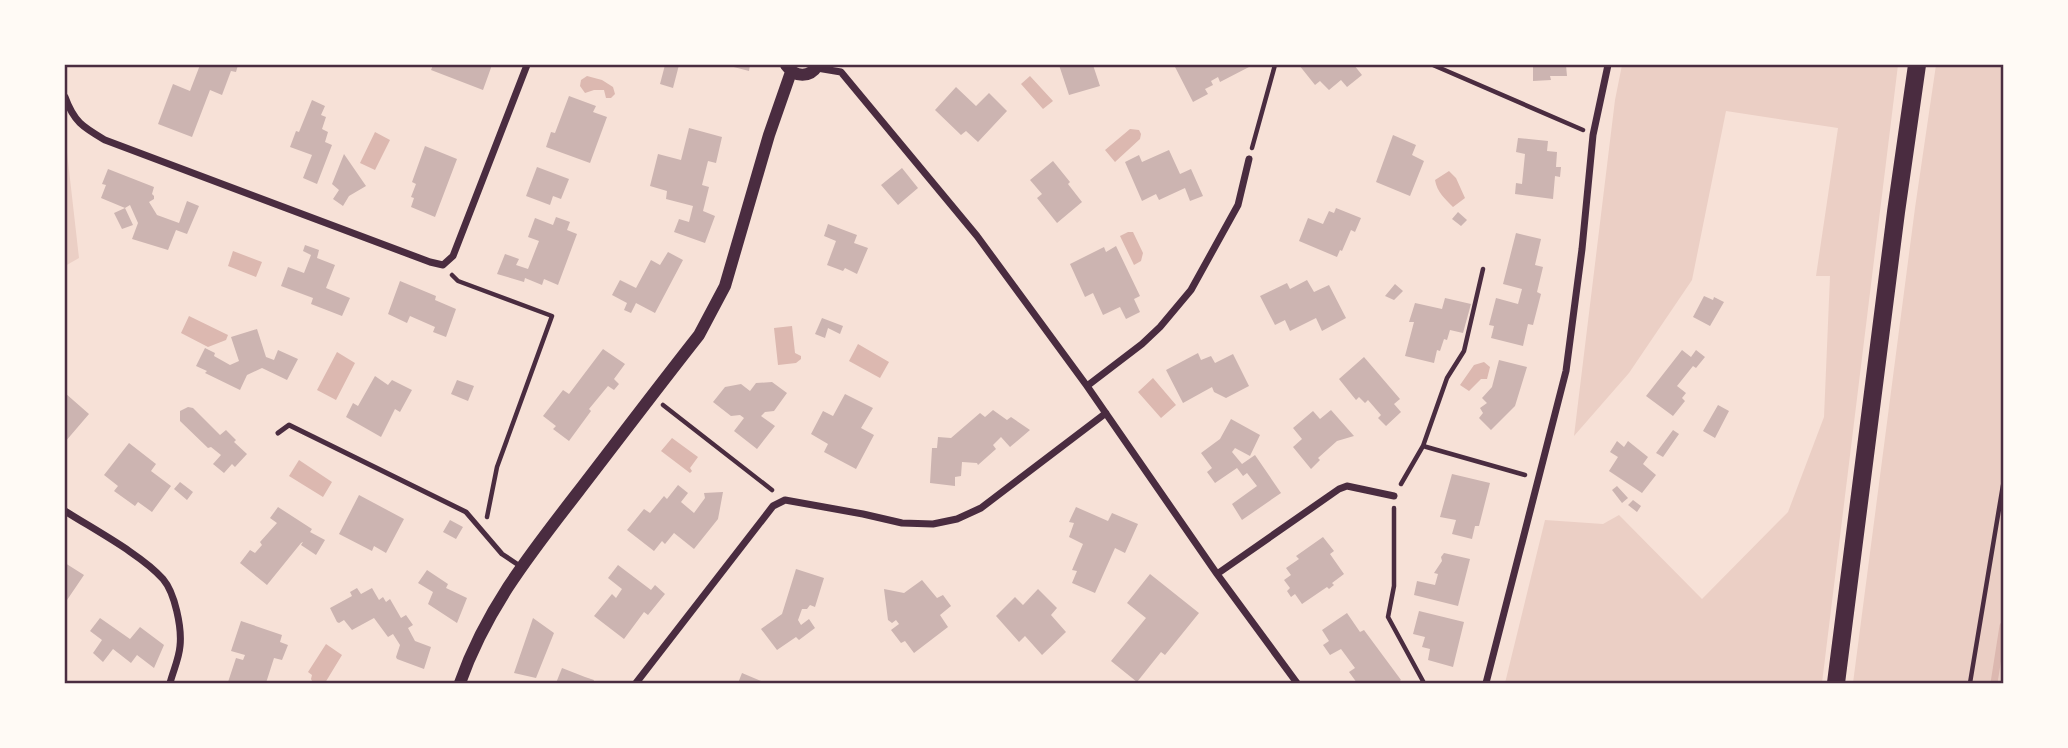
<svg xmlns="http://www.w3.org/2000/svg" width="2068" height="748" font-family="'DejaVu Sans',sans-serif">
<style>
.green{fill:#ebcfc5}
.water{fill:#dcb8b0}
.lines{fill:none;stroke-linecap:round;stroke-linejoin:round}
.stream{stroke:#dcb8b0;stroke-width:7}
.building{fill:#ccb4b1}
.path{stroke:#4a2c40;stroke-width:4.5}
.service{stroke:#4a2c40;stroke-width:5}
.minor{stroke:#4a2c40;stroke-width:7}
.tertiary{stroke:#4a2c40;stroke-width:12}
.primary{stroke:#4a2c40;stroke-width:18}
.neatline{fill:none;stroke:#4a2c40;stroke-width:2.5}
</style>
<rect width="100%" height="100%" fill="#f7e1d7"/>
<path class="green" d="M1622 65H1898L1822 683H1505L1545 520 1603 524 1619 515 1702 599 1788 512 1824 417 1830 276H1816L1838 128 1726 111 1692 280 1629 373 1574 436 1615 100Z
M1936 65H2003V683H1853L1915 208Z
M65 135 79 258 65 266Z"/>
<path class="water" d="M587 76 602 80 613 87 615 94 611 98H606L604 90H594L585 93 580 86 581 80Z
M1030 76 1053 101 1043 109 1021 84Z
M1130 129 1139 130 1141 134 1140 139 1115 162 1105 150Z
M375 132 390 140 375 170 360 163Z
M1449 171 1456 178 1465 198 1453 207C1445 199 1437 192 1435 180Z
M1128 232H1133L1143 253 1141 261 1134 265 1120 236Z
M233 251 262 262 256 277 228 266Z
M189 316 228 335 226 340 208 347 181 333Z
M792 326 795 353 801 356V359L796 363 778 365 774 328Z
M858 344 889 362 880 378 849 361Z
M337 352 355 363 336 400 317 390Z
M1484 362 1490 367 1487 379H1481L1469 391 1460 385 1474 365Z
M1153 378 1176 405 1161 418 1138 392Z
M672 438 698 457 690 468 692 471 690 473 661 451Z
M299 460 332 482 323 497 289 476Z
M326 644 342 655 325 683 320 681 313 683 311 679 312 675 308 672Z"/>
<g class="lines">
<path class="stream" d="M1994 683 2003 626"/>
</g>
<path class="building" d="M200 65H218L222 67 223 65H238L236 72 231 71 222 95 210 90 192 137 158 124 173 84 190 91Z
M433 65H492L483 90 431 70Z
M665 65H679L673 88 660 84Z
M726 65H750L749 71Z
M1059 65H1093L1100 86 1069 95Z
M1174 65H1248L1249 67 1220 82 1218 77 1211 81 1213 85 1205 89 1208 94 1193 102Z
M1299 65H1354L1362 75 1347 87 1341 80 1329 90 1320 81 1315 85Z
M1533 65H1566L1567 76H1550L1551 80 1533 81Z
M956 87 976 106 989 93 1007 111 978 142 966 131 961 135 935 110Z
M569 96 596 106 593 112 607 117 590 163 546 147 551 132 555 133Z
M312 100 325 106 321 115 326 117 322 129 328 132 325 142 332 145 317 184 303 178 312 155 290 147 296 131 299 132Z
M689 128 722 137 716 163 708 161 702 185 709 187 703 211 715 216 705 243 674 232 679 219 689 222 693 206 666 199 667 191 650 186 658 154 681 160Z
M1393 135 1416 145 1412 155 1424 161 1410 196 1376 182Z
M1518 138 1548 141 1547 151 1557 152 1556 167H1561L1560 177 1555 176 1553 199 1515 194 1516 183 1522 184 1525 154 1516 152Z
M425 146 457 159 435 217 411 207 414 198 411 197 416 184 412 182Z
M1169 150 1180 174 1191 169 1203 196 1190 201 1185 188 1159 200 1156 194 1142 201 1125 162 1139 155 1142 162Z
M344 154 366 186 349 196 343 206 333 199 339 190 332 184Z
M1053 161 1070 182 1068 184 1082 202 1057 223 1037 198 1042 194 1030 180Z
M537 167 569 179 561 199 553 196 550 205 526 196Z
M902 168 918 188 898 205 881 185Z
M108 169 154 187 152 194 154 196V199L149 202 157 215 179 223 187 201 199 206 187 234 176 230 168 250 132 239 138 223 130 205 125 208 101 198 106 185 102 184Z
M125 208 133 225 122 229 114 213Z
M1336 208 1361 218 1355 232 1351 230 1342 251 1340 250 1337 257 1299 241 1308 218 1323 224 1329 211 1334 213Z
M1458 212 1467 220 1461 226 1452 219Z
M556 217 570 222 567 230 577 234 558 285 544 279 542 285 525 278 524 282 497 274 505 254 519 259 516 265 528 269 539 241 528 237 535 218 553 225Z
M828 224 857 235 854 243 868 248 857 274 845 268 843 271 827 265 836 241 824 236Z
M1516 233 1541 239 1535 265 1543 267 1537 292 1541 294 1533 325 1528 324 1523 346 1491 338 1494 326 1489 325 1496 298 1518 304 1522 289 1503 284Z
M305 245 319 250 317 258 335 265 326 288 350 298 342 316 311 304 313 298 281 286 288 267 304 273 311 255 303 251Z
M1116 246 1140 296 1134 299 1140 312 1126 319 1120 307 1103 315 1093 293 1085 297 1070 264 1104 247 1106 252Z
M668 252 683 260 655 313 636 303 631 313 624 310 627 303 612 295 620 280 636 288 651 260 660 265Z
M1307 280 1314 292 1329 285 1346 318 1322 331 1316 318 1290 331 1285 320 1275 325 1260 296 1287 283 1290 289Z
M400 281 436 296 435 300 456 309 446 337 433 332 435 327 410 316 407 323 388 314Z
M1395 284 1403 291 1394 300 1385 296Z
M1704 296 1713 300 1714 297 1724 302 1710 326 1693 317Z
M1445 298 1471 304 1463 333 1450 330 1447 340 1444 339 1440 351 1437 350 1434 363 1405 356 1414 322H1409L1415 303 1442 309Z
M822 318 843 326 840 334 828 328 825 338 815 334Z
M257 329 266 357 274 360 278 350 298 359 287 380 262 368 247 375 240 390 205 373 207 371 196 366 205 348 215 353 214 356 230 365 239 361 231 337Z
M603 349 625 364 614 379 619 384 614 390 608 386 589 409 591 411 569 441 553 429 556 426 543 416 563 390 569 394Z
M1682 350 1691 357 1696 350 1705 357 1696 368 1693 366 1677 386 1686 393 1682 398 1685 401 1673 416 1646 396Z
M1198 353 1201 360 1211 356 1215 363 1233 354 1249 386 1226 398 1214 392 1212 387 1183 403 1166 370Z
M1364 357 1400 399 1394 404 1401 412 1386 426 1378 418 1381 415 1368 400 1365 403 1359 397 1356 400 1339 379Z
M1499 360 1527 367 1515 406 1491 430 1479 418 1483 413 1480 408 1487 403 1482 398 1492 387Z
M375 376 388 385 392 380 412 390 400 412 395 409 381 437 346 417 353 403 358 406Z
M457 380 474 386 468 401 451 394Z
M772 382 787 393 774 411 765 412 761 416 775 426 757 449 734 431 744 418 740 415 731 416 713 402 725 387 741 384 750 391 756 383Z
M65 393 89 414 65 442Z
M845 394 873 408 861 428 874 435 856 469 824 452 828 444 811 434 823 411 833 416Z
M1718 405 1729 411 1715 438 1703 431Z
M188 407 193 408 220 435 226 430 236 440 234 442 247 454 235 467 232 464 224 473 213 464 221 455 211 447 208 448 180 421V411Z
M993 410 1007 420 1011 417 1030 430 1010 447 1001 437 993 445 996 449 978 465 977 463 962 462 961 476 955 477V486L930 483 932 448H937L938 437 951 438 980 413 985 417Z
M1331 410 1354 436 1337 441 1318 458 1320 460 1311 469 1293 447 1302 439 1293 428 1313 411 1320 419Z
M1231 419 1260 435 1250 456 1235 448 1232 452 1242 464 1255 455 1281 493 1242 520 1232 504 1257 486 1247 473 1243 476 1237 468 1215 483 1207 472 1212 468 1201 453 1220 439Z
M1673 430 1679 434 1663 457 1656 453Z
M1617 441 1624 447 1628 441 1648 457 1643 464 1656 475 1642 493 1609 471 1618 457 1610 452Z
M129 443 156 464 151 471 171 486 152 512 138 502 135 506 114 491 118 486 104 475Z
M1452 474 1490 483 1479 526H1475L1472 539 1452 534 1456 520 1440 517Z
M180 482 193 492 187 500 174 489Z
M678 485 688 493 681 502 694 513 705 498 704 493 723 492 718 519 694 549 674 533 665 544 662 541 654 551 627 530 644 509 650 513 664 496 667 499Z
M1617 486 1628 498 1622 503 1612 490Z
M359 495 404 519 386 553 374 546 372 551 339 534Z
M1633 500 1641 506 1637 512 1628 505Z
M278 507 312 529 310 532 325 540 316 555 301 545 303 542 301 543 267 585 240 563 250 550 255 553 262 545 260 542 277 523 270 518Z
M1076 507 1108 521 1112 513 1138 524 1125 553 1115 548 1095 593 1072 583 1077 571 1072 570 1083 544 1069 537 1074 523 1069 522Z
M450 520 463 527 456 539 443 532Z
M1323 537 1334 551 1330 554 1344 574 1332 583 1334 585 1329 589 1327 587 1302 604 1295 594 1291 597 1287 591 1290 588 1284 580 1291 575 1286 568 1299 559 1296 556Z
M1444 553 1470 559 1458 606 1414 595 1417 581 1435 585 1438 574 1434 573 1442 561 1441 557Z
M65 563 84 575 65 603Z
M618 565 651 590 655 585 665 594 648 615 644 612 624 639 594 616 612 594 616 598 622 589 608 578Z
M796 569 824 578 815 607 810 605 807 609H802L798 620 801 625 809 619 815 628 799 640 796 637 777 650 761 629 782 614Z
M427 570 448 584 446 588 467 598 457 623 428 604 433 592 418 583Z
M1150 574 1199 613 1165 655 1161 652 1137 682 1111 661 1146 618 1127 603Z
M922 580 937 598 943 595 951 606 940 615 948 627 914 653 905 641 901 643 891 630 899 624 896 620 892 623 888 620 884 589 904 593Z
M357 588 361 594 372 588 379 600 383 597 386 602 390 599 401 618 406 615 413 625 408 628 415 641 431 647 424 669 397 659 396 657 400 645 393 634 388 637 374 618 352 630 344 620 339 623 337 622 330 608 352 596 350 592Z
M1038 589 1057 608 1051 615 1066 632 1042 655 1025 636 1019 642 996 616 1015 597 1023 605Z
M1419 611 1464 622 1453 667 1428 660 1430 649 1422 647 1425 637 1413 634Z
M1347 613 1360 632 1364 630 1401 680 1397 683H1357L1349 672 1355 668 1341 649 1330 655 1323 645 1329 641 1322 630Z
M100 618 130 639 140 627 164 645 154 668 137 655 131 663 113 649 103 662 93 653 102 640 90 631Z
M533 618 554 633 536 678 514 673Z
M241 621 282 635 280 642 288 645 282 660 274 658 266 683H234L228 682 236 658 243 660 245 655 231 651Z
M562 668 585 677 594 680 593 683H556Z
M742 673 766 683H738Z"/>
<g class="lines">
<path class="path" d="M1433 65 1583 130
M1252 148 1275 65
M452 275 458 281 552 316 497 467 487 517
M663 405 772 490
M1423 446 1447 378 1464 351 1483 269
M1401 484 1423 446 1525 475
M1394 508V586L1388 617 1424 683
M1970 683 2003 485"/>
<path class="service" d="M278 433 289 425 466 512 502 554 520 566"/>
<path class="minor" d="M817 68 841 72 977 236 1087 386 1217 574 1297 683
M65 97C74 122 83 127 105 140L430 262 443 265 453 256 527 65
M1087 386 1142 344 1160 327 1191 290 1238 205 1249 159
M65 511C93 529 142 555 163 579 175 593 182 628 180 646 179 659 173 671 170 683
M1217 574 1339 489 1347 486 1394 496
M636 683 773 506 785 500 863 514 902 523 933 524 957 519 981 508 1106 413
M1486 683 1566 371 1582 249 1593 135 1608 65"/>
<path class="tertiary" d="M786 65C795 78 810 78 818 65
M460 683C486 609 530 554 578 492 618 440 658 387 699 335L725 286 769 135 791 72"/>
<path class="primary" d="M1836 683 1896 212 1917 65"/>
</g>
<rect width="2068" height="748" fill="none" stroke="#fffaf5" stroke-width="133"/>
<rect x="66" y="66" width="1936" height="616" class="neatline"/>
</svg>
